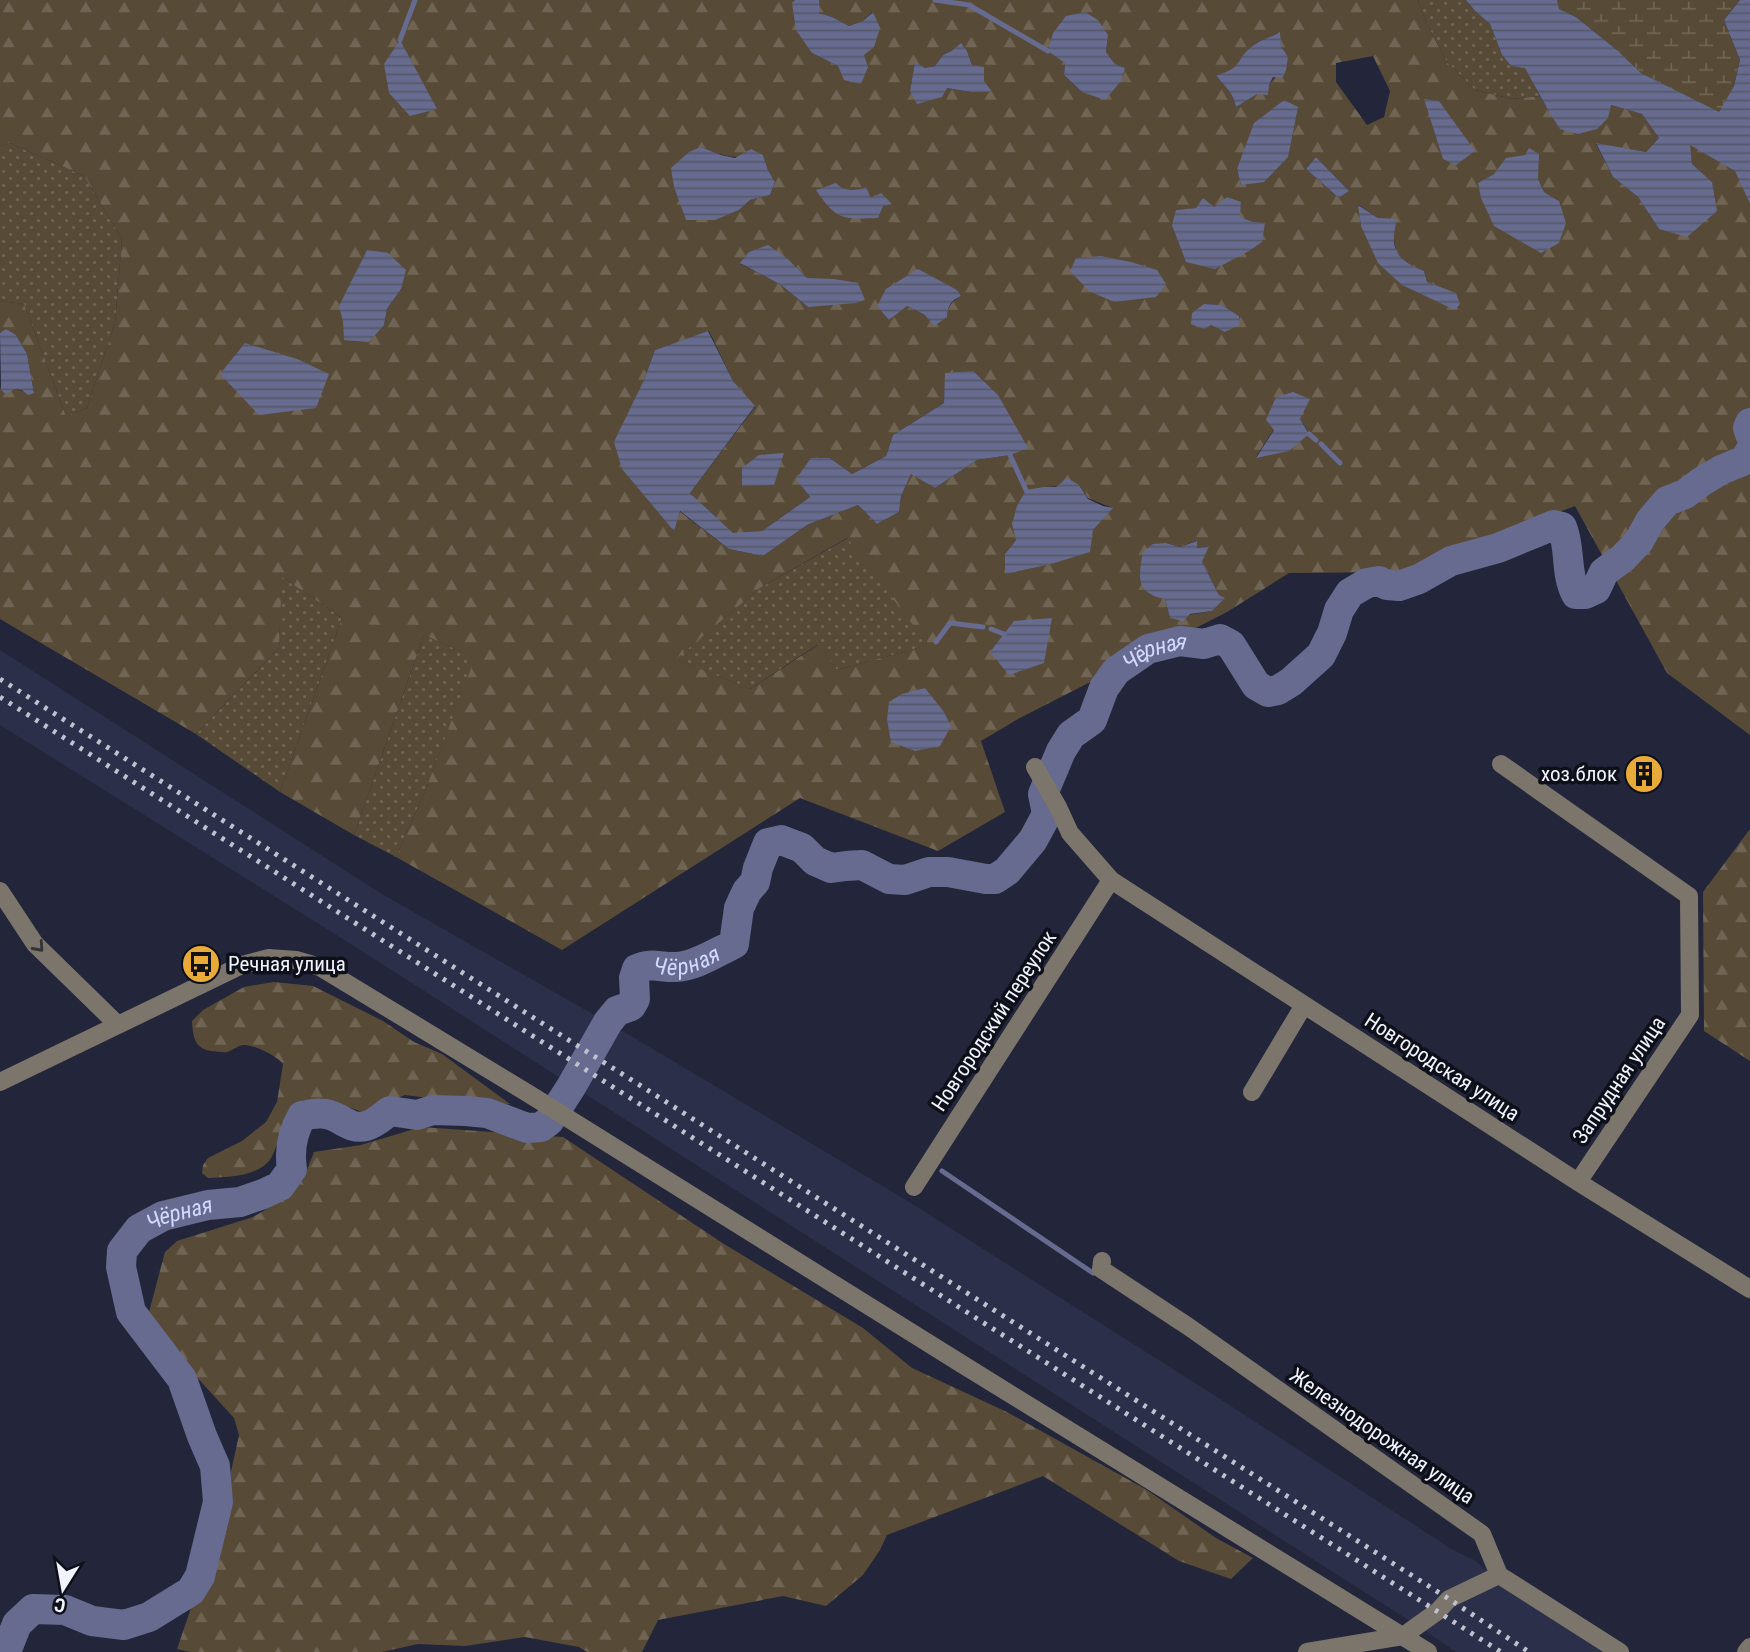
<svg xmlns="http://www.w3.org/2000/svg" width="1750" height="1652" font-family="'Roboto Condensed',sans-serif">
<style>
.built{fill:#2b2f49}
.grass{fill:url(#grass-dots)}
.forest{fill:url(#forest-firs);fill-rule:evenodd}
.wetland{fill:url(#wetland-marsh)}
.water{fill:url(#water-rules)}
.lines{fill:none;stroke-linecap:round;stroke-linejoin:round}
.stream{stroke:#666b8f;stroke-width:5}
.river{stroke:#666b8f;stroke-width:30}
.minor{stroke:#7c756b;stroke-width:18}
.rail{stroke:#bec1ce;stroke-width:5;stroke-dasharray:3.5 7;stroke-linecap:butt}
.oneway{stroke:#343336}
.labels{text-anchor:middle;stroke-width:7;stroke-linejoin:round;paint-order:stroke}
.poi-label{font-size:21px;fill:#f1f3fe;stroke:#0e1019;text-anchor:end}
.street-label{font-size:21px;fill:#f1f3fe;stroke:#0e1019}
.water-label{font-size:23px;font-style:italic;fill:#d2d9fe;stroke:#0e1019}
</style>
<defs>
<pattern id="grass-dots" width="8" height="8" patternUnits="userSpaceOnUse" patternTransform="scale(1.75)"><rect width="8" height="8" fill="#574a36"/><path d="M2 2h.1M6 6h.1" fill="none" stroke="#706554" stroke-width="1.8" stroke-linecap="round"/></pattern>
<pattern id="forest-firs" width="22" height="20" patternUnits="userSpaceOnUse" patternTransform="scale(1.75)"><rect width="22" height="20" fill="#574a36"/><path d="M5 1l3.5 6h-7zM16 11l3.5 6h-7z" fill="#706554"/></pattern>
<pattern id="wetland-marsh" width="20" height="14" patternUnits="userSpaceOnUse" patternTransform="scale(1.75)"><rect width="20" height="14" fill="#574a36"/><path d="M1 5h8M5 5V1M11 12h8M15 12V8" fill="none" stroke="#706554"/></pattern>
<pattern id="water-rules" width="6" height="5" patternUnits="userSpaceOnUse" patternTransform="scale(1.75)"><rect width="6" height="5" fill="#666b8f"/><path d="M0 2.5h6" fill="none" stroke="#56586a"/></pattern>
</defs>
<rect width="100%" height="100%" fill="#23263a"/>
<path class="built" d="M0 650 382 894 626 1033 906 1200 1217 1397 1453 1550 1476 1561 1503 1586 1604 1652H1456L1427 1632 346 941 0 725Z"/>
<path class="grass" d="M1418 0H1466L1475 11 1490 24 1502 55 1511 66 1525 67 1540 96 1512 99 1475 90 1447 62 1427 24Z
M10 143 84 176 122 239 115 323 87 408 66 416 24 304 0 301V146Z
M848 538 929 645 837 670 817 645 750 689 675 659 760 588Z
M281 576 342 618 280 792 196 734 279 648Z
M424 635 476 658 425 791 396 857 354 835Z"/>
<path class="forest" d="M0 0H795L792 4 812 53 838 66 864 55 872 12 863 21 849 26 832 17 819 13V0H1418L1427 24 1447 62 1475 90 1512 99 1540 96 1549 112 1611 105 1642 114 1659 138 1646 152 1596 144 1613 177 1638 197 1659 229 1712 182 1692 164 1689 144 1736 171 1750 204V735L1667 673 1575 506 1401 572 1289 573 1227 612 1018 719 981 741 1005 812 938 851 800 798 562 950 396 857 425 791 475 658 424 635 354 835 280 792 342 618 282 577 279 648 196 734 0 619V386L1 389H14L34 393 27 354 16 335 6 330 0 333V301L24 304 66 416 87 408 115 323 122 239 84 176 10 143 0 146ZM1279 33 1281 46 1288 57 1269 85 1236 107C1232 90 1225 88 1216 75L1230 72 1240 63 1246 52 1257 43ZM1108 35 1106 52 1115 64 1125 68 1082 92 1064 75 1065 63ZM953 50 967 51 972 65 971 92 947 88 910 91 915 63 925 68 935 66 943 55ZM1373 56 1390 91 1384 117 1367 125 1336 82V63ZM1284 100 1241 185 1237 169 1271 111ZM701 147C729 159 734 158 763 155L768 170 775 182 770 195 750 200 739 210 686 220 680 202ZM1525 155 1544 192 1559 201 1478 184ZM1316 157 1349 191 1339 198 1306 169ZM1241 202 1239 217 1253 222 1176 210 1213 207ZM1359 205 1378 218 1393 233 1396 251 1406 264 1424 271 1427 282 1361 226ZM367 251 401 289 387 309 384 325 345 340C340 307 352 279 367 251ZM789 260 807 278 808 307 781 285 741 264ZM961 296C951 302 948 306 947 317L925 315 907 306ZM1204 304 1222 305 1239 316 1226 332 1211 325ZM709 331 733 381 755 407 690 493 733 534 762 531 810 497 802 487 830 458 852 474 886 456 893 435 944 403 946 373 1010 455 977 460 935 488 911 473 901 496 899 512 877 524 858 505 807 525 763 556 729 549 679 511 673 531 644 380 655 350ZM1300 419 1309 433 1256 457 1274 429ZM1079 485 1088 498 1112 508 1093 530 1005 554 1016 540 1044 487ZM847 538 928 645 837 670 818 645 750 689 676 659 760 588ZM1196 541 1197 548 1208 546 1202 562 1219 595 1224 598 1212 611 1170 618 1165 599 1166 543 1180 547Z
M1750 829V1061L1704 1031 1703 892Z
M274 982 313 986 383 1021 414 1042 442 1054 510 1104 491 1106 405 1095 362 1112C312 1094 302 1090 278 1142 275 1149 272 1160 265 1165 249 1177 227 1177 208 1178L202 1173 203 1165 208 1158 242 1141 266 1122 277 1102 283 1064C277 1056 253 1044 243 1045 237 1046 233 1050 227 1052 223 1053 216 1051 211 1051 194 1048 193 1036 192 1021L203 1010 244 987Z
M421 1127 563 1137 724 1244 863 1328 912 1368 1007 1412 1147 1490 1216 1538 1253 1558 1231 1579 1179 1561 1043 1476 887 1535 880 1550 863 1575 826 1606 783 1596 658 1620 642 1652H587L579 1647 525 1637 465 1646 418 1644 382 1652H190L177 1649 219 1526 239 1435 234 1418 183 1362 149 1312 165 1252 177 1241 253 1217 280 1201 303 1180 314 1152 361 1145Z"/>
<path class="wetland" d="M1557 0H1740L1724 20 1740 60 1734 86 1719 113 1641 73 1617 50 1576 17 1558 9Z"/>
<path class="water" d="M795 0H819V13L832 17 849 26 863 21 873 12 880 28 874 47 864 55 868 67 861 84 844 80 838 66 812 53 796 30 792 3Z
M1466 0H1557L1559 9 1576 17 1617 50 1641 73 1719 112 1734 86 1740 60 1724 20 1740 0H1750V204L1735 171 1690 145 1692 164 1712 182 1717 211 1687 237 1659 229 1638 197 1613 177 1596 143 1646 152 1659 138 1642 114 1611 105 1608 118 1597 129 1578 134 1560 129 1549 112 1525 68 1511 66 1502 55 1490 24 1475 11Z
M1085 12 1098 20 1108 35 1106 52 1115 64 1125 68 1121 81 1105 100 1082 92 1064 75 1065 63 1048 51 1053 33 1066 16Z
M1280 32 1281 46 1288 57 1286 70 1283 77H1273L1269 85 1268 95 1257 94 1236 107C1232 90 1225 88 1216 75 1244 69 1235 58 1254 45 1262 39 1272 37 1280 32Z
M400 40 437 109 410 116 389 93 384 64Z
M961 43 967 51 972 65 984 67V81L992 92H971L947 88 942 97 917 104 910 91 915 62 925 68 935 66 943 55 953 50Z
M1424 99 1439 101 1475 151 1456 165 1443 159Z
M1284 100 1298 107 1288 157 1264 182 1241 185 1237 169 1254 123Z
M701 147 721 155 735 158 751 149 763 155 768 170 775 182 770 195 750 200 739 210 715 220H686L674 187 671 168 689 152Z
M1529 148 1539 154 1538 179 1544 192 1559 201 1566 223 1559 243 1541 253 1494 226 1481 198 1478 183 1494 174 1506 158 1525 155Z
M1316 157 1349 191 1339 198 1306 169Z
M836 183C844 192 856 191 866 187L871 198 881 193 892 204 883 206 878 218C842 219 837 221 816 190Z
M1227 197 1241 202 1240 217 1253 222 1265 223 1262 242 1249 251 1215 269 1186 262 1172 225 1176 210 1196 208 1203 198 1214 207Z
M1358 205 1378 218 1397 219C1389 249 1396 260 1424 271L1427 282 1456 293 1460 304 1455 310 1402 285 1378 263 1361 226Z
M768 245 789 260 807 278 834 279 858 283 865 300 856 303 808 307 781 285 740 263 749 252Z
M367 250 388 253 406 270 401 289 387 309 384 325 369 342 344 340 343 322 339 306Z
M1101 256 1131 262 1157 270 1166 284 1156 297 1114 302 1089 291 1070 271 1076 258Z
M918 269 957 290 961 296C950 301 948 306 947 317L934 326 925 315 907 306 889 320 877 306 886 289Z
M1204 304 1222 305 1239 316V325L1225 332 1211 325 1204 329 1191 324 1192 313Z
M6 329 16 335 27 354 34 393 28 395 22 390 14 389 10 392 4 393 1 389 0 333Z
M708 331 733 381 755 406 690 493 733 533 762 531 810 497 796 479 811 458H830L852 474 886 456 893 435 944 403 945 373 973 371 998 395 1028 448 1010 455 977 460 935 488 911 474 901 496 899 512 877 524 858 505 807 525 763 556 729 549 680 511 674 531 622 469 614 442 644 380 655 350Z
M245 343 297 359 329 374 316 408 259 415 220 374Z
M1293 392 1310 399 1300 419 1309 434 1289 451 1256 458 1274 430 1266 420 1276 397Z
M784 453 774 485 742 486V468L759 455Z
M1067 478 1079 485 1088 499 1103 506 1113 508 1093 530 1090 552 1051 564 1005 574V554L1016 540 1012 524 1017 506 1026 490 1044 487H1056Z
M1197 541V548L1209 546 1202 562 1219 595 1225 598 1212 611 1190 614 1183 621 1170 618 1165 599C1136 593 1138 578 1143 552L1153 544 1166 543 1180 547Z
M1052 618 1044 663 1009 675 990 652 1014 621Z
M925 688 944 712 951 726 940 746 915 751 891 742 887 720 889 702 902 694Z"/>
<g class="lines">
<path class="stream" d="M935 0 969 5 1048 51
M400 40 415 0
M1309 434 1316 440
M1321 444 1340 463
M1010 455 1026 490
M991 629 1004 634
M936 642 950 623 983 627
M942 1171 1093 1273"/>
<g class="river">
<path d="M1750 423 1748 428 1750 434"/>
<path id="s1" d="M6 1652 17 1624 33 1609 65 1610 92 1621 124 1625 149 1617 191 1591 200 1576 218 1502 215 1466 202 1436 182 1379 131 1312 121 1267 122 1251 139 1229 163 1216 208 1205 240 1202 263 1194 280 1186 292 1169C289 1150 292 1133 302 1116 311 1114 321 1112 330 1115 343 1119 351 1130 366 1126 375 1124 383 1116 390 1111L417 1115 433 1110 466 1111 487 1113 527 1128 541 1127 549 1121 571 1087 608 1022 617 1011 631 1006 635 999 634 978 637 969C651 962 662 968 676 967 694 967 717 952 734 944L739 908 747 891 755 882 758 868 768 843 781 840 802 848 815 861 831 868 846 866 862 865 889 879 905 880 929 872H948L986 879H995L1007 871 1033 840 1047 814 1043 794 1061 751 1071 735 1092 720 1104 688 1116 671 1148 649 1180 641 1204 644 1220 639 1231 645 1256 685 1268 692 1278 690 1291 682 1321 655 1332 633 1339 610 1350 593 1367 583 1379 581 1387 585 1399 586 1419 579 1451 561 1498 548 1554 525 1562 527C1571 549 1565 573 1576 594H1585L1596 589 1604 572 1623 558 1639 541 1650 521 1667 501 1685 494 1701 482 1721 470 1745 460 1750 451"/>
</g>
<path class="minor" d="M1501 764 1689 896 1690 1015 1578 1182
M1035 767 1058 807 1070 833 1111 880 1578 1182 1750 1289
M0 891 35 944 118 1025
M0 1082 242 965 269 958 296 960 320 967 529 1094 965 1366 1428 1652
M1252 1092 1304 1005
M914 1187 1111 880
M1102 1261 1101 1269 1189 1327 1482 1534 1499 1575 1620 1652
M1307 1652 1403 1636 1438 1611 1449 1599 1499 1575
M1746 1652 1750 1647"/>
<path class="rail" d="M0 679 1449 1599 1529 1652
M0 697 1501 1652"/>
</g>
<defs><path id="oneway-chevron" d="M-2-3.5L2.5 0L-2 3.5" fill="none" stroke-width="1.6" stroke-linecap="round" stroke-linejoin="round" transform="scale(1.75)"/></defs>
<use class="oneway" href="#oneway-chevron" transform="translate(39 947) rotate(48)"/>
<defs>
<symbol id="building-disc" viewBox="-11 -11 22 22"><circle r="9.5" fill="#e9ab38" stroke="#0e1019"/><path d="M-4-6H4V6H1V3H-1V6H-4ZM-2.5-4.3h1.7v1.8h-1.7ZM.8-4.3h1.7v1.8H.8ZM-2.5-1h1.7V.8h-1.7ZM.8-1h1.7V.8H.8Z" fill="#111"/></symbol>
<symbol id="bus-disc" viewBox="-11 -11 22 22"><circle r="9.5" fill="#e9ab38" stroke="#0e1019"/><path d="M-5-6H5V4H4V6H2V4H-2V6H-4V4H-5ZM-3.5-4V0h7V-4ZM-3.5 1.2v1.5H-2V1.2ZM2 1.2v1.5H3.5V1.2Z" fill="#111"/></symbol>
</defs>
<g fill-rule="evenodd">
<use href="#building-disc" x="1622" y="752" width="44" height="44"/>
<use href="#bus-disc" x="179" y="942" width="44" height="44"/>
</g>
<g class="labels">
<g class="poi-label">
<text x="1617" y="781">хоз.блок</text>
<text x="228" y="971" text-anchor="start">Речная улица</text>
</g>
<g class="street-label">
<text transform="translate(994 1021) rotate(-57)" y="7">Новгородский переулок</text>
<text transform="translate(1442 1067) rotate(33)" y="7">Новгородская улица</text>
<text transform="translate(1619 1080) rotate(-56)" y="7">Запрудная улица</text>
<text transform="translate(1382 1436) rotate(35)" y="7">Железнодорожная улица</text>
</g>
<g class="water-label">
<text dy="8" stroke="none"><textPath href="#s1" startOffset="2034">Чёрная</textPath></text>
<text dy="8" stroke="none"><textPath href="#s1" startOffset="1337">Чёрная</textPath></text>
<text dy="8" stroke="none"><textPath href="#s1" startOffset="662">Чёрная</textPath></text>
</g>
</g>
<g transform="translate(63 1589) rotate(191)" stroke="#0e1019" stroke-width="5" paint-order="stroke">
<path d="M0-5L12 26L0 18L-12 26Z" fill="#f1f3fe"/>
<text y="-10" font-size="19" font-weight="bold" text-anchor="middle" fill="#f1f3fe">С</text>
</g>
</svg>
